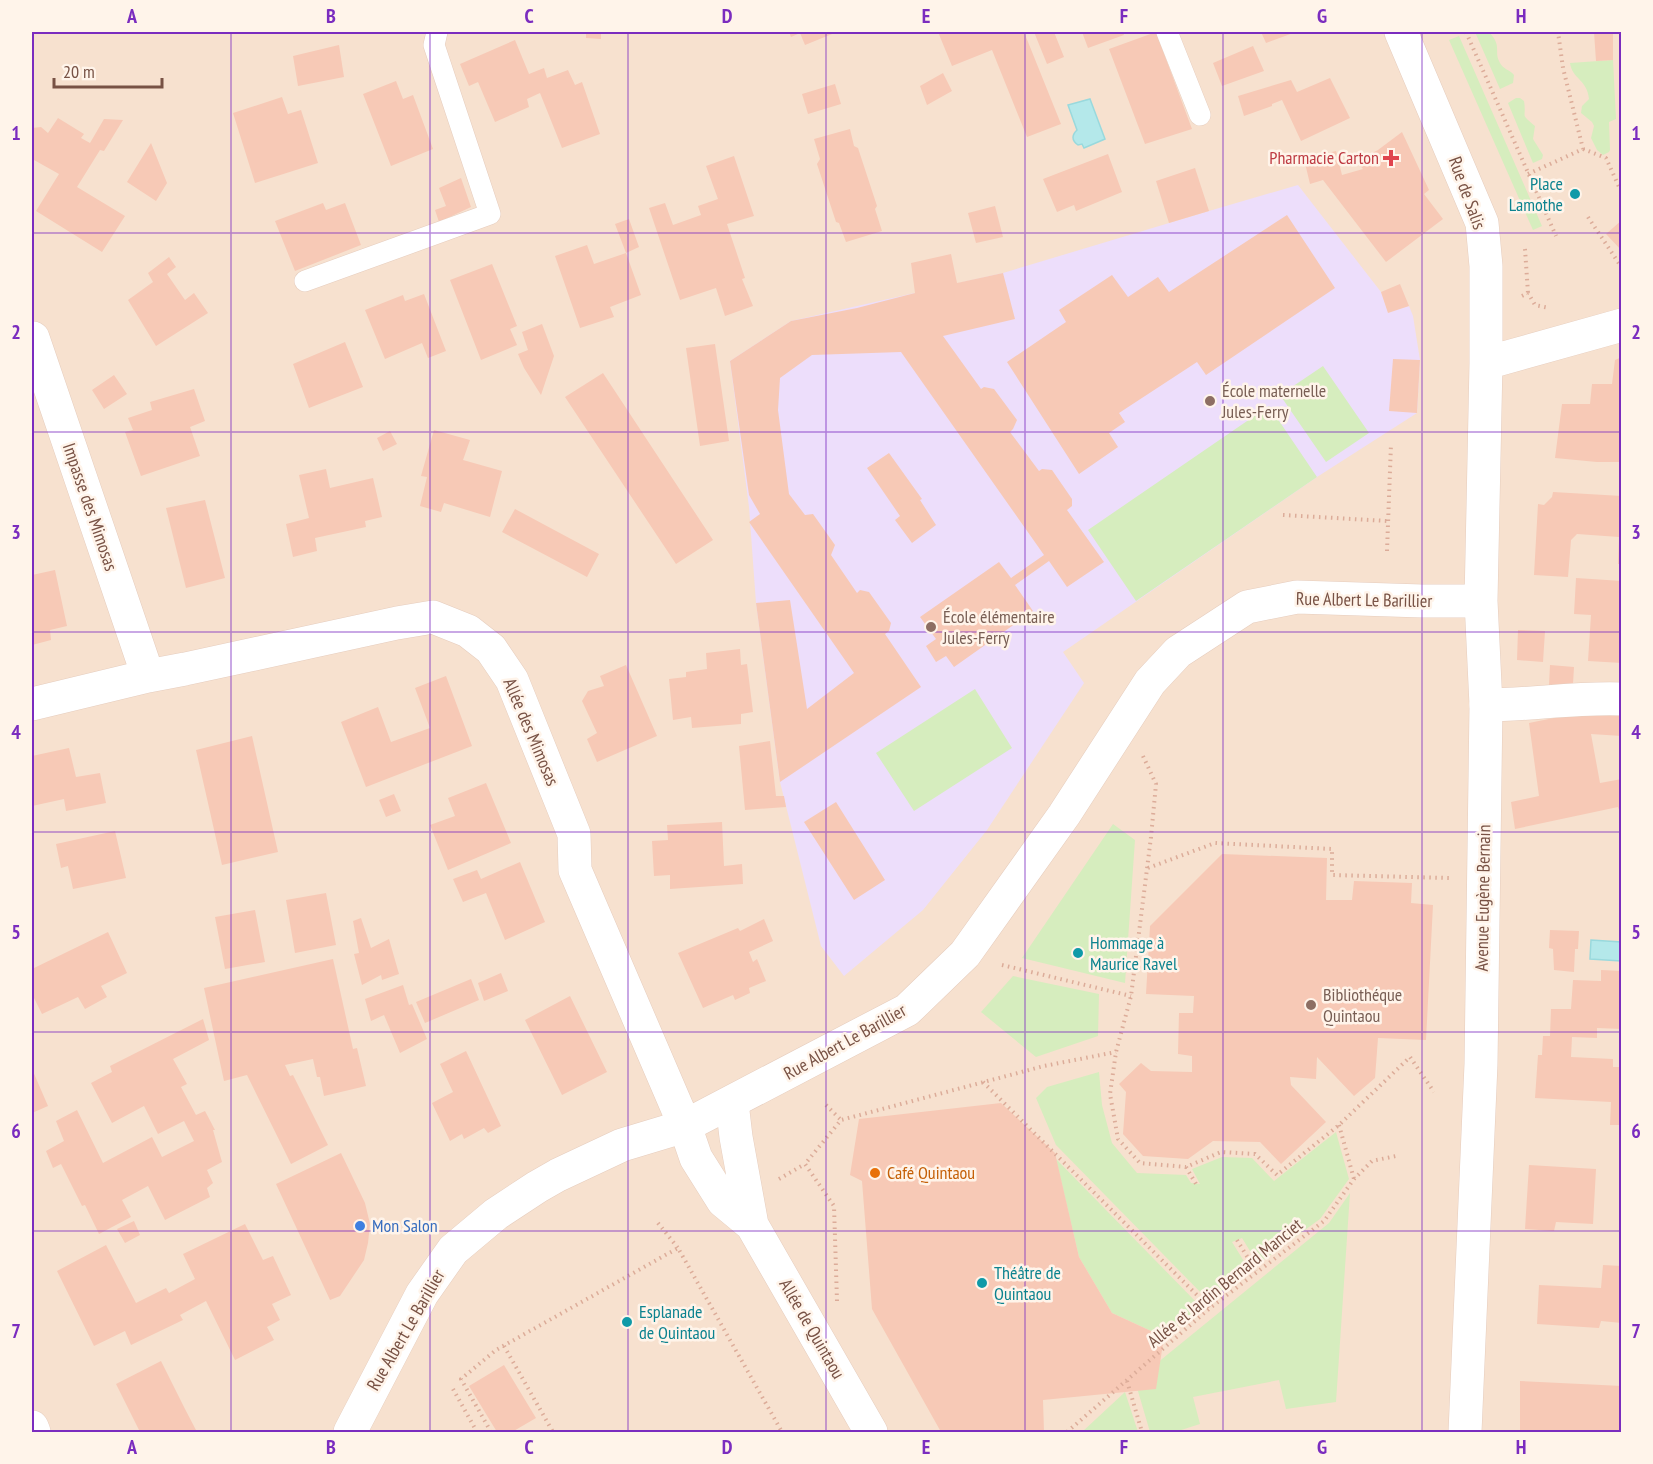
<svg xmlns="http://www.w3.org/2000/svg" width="1653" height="1464" font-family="'PT Sans Narrow',sans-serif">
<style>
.residential{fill:#f7e1cf}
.education{fill:#eddefb}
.green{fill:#d6edbe}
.water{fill:#b4e8ea;stroke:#99d9dd;stroke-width:1.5}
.building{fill:#f7c9b6}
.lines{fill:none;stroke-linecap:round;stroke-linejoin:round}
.service-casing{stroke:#e6cdbe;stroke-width:22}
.minor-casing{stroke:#e6cdbe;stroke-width:34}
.tertiary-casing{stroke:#e6cdbe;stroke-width:34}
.path{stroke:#dcac99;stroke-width:4;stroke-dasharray:1.5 4.5;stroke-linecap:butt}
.service{stroke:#fff;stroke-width:21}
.minor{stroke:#fff;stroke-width:33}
.tertiary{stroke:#fff;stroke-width:33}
.grid{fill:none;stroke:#7b2cbf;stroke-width:1.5;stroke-opacity:0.55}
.health-dot{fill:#e0444e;stroke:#fff4ea;stroke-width:2}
.culture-dot{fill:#0f9aa8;stroke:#fff4ea;stroke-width:2}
.education-dot{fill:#8d6e63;stroke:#fff4ea;stroke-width:2}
.food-dot{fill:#e8710a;stroke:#fff4ea;stroke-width:2}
.shop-dot{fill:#3f7fe0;stroke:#fff4ea;stroke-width:2}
.labels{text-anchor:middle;stroke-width:5;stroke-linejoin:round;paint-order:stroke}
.health-label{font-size:18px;fill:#be3a42;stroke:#fff4ea;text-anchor:end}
.culture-label{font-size:18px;fill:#0d838f;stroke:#fff4ea;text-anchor:start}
.street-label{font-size:18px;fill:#785245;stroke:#fff4ea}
.education-label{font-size:18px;fill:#785e54;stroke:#fff4ea;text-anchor:start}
.food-label{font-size:18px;fill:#c56008;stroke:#fff4ea;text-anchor:start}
.shop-label{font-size:18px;fill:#366cbe;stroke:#fff4ea;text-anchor:start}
.neatline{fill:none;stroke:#7b2cbf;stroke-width:2}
.grid-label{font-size:20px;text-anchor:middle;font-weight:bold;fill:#7b2cbf}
</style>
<rect width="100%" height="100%" fill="#fff0e1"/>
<path class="residential" d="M32 32H1621V1432H32Z"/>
<path class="education" d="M1298 185 1381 292 1388 312 1409 306 1413 316 1420 360 1417 413 1317 477 1063 652 1084 683 987 830 923 910 844 976 821 946 780 782 756 603 749 507 730 361 791 321 1003 273 1209 211Z"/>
<path class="green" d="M1475 32H1489C1503 47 1493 51 1500 63 1503 69 1510 70 1514 75L1513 83 1500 89Z
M1459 36 1542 226 1533 230 1449 40Z
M1613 60 1616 119 1609 122 1610 150 1609 152 1603 155 1597 150 1591 138 1594 126 1592 122 1581 113 1582 106 1589 99C1587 79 1572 79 1570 63Z
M1516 98H1520L1524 101C1527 120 1519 112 1535 126L1533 139 1543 155 1542 159 1533 163 1508 103Z
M1323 366 1369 433 1326 462 1280 395Z
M1269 406 1317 477 1136 601 1088 530Z
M975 689 1012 748 914 811 876 753Z
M1113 824 1135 840 1125 983 1022 958Z
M1013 976 1099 994 1098 1036 1036 1057 981 1012Z
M1099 1072 1102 1105 1112 1143 1137 1173 1186 1175 1191 1183 1200 1184 1192 1169 1222 1157 1252 1158 1274 1181 1336 1132 1349 1179 1320 1219 1258 1264 1242 1238 1232 1242 1250 1271 1209 1301 1056 1145 1036 1098 1047 1087Z
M1056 1159 1201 1307 1164 1337 1112 1313 1079 1257Z
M1350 1193 1336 1402 1286 1409 1279 1380 1193 1397 1200 1424 1175 1432H1150L1135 1381 1329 1223Z
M1125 1392 1138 1432H1082Z"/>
<path class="water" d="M1090 99 1105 139 1084 148 1082 144 1078 145C1071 140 1072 135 1077 130L1068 105Z
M1591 940 1621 942V961L1590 959Z"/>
<path class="building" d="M586 32H601V39L586 38Z
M789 32H837L805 45 800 33 791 37Z
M938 32H1024L1061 124 1027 137 992 50 952 66Z
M1034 32H1054L1064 57 1047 64Z
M1082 32H1123L1124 35 1088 48Z
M1156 32 1192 129 1145 144 1109 49Z
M1261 32H1296L1266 43Z
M1594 32H1613V60L1596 61Z
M515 40 529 74 544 68 547 78 568 70 575 85 582 82 600 134 562 148 540 93 527 99 529 107 495 122 478 82 469 86 460 64Z
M339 45 344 77 298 86 293 56Z
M1253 46 1264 71 1222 86 1213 63Z
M943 73 952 91 927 105 920 86Z
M1330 78 1350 118 1301 141 1282 100 1272 104V106L1244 116 1238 96 1291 80 1297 92Z
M396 81 403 99 413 95 433 149 391 166 363 94Z
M835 84 841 104 808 114 802 94Z
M282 97 288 114 301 110 318 163 255 183 233 113Z
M58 118 84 134 81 138 90 143 104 119 123 120 104 151 100 150 77 187 125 216 102 252 36 211 59 174 34 160 32 161V128L41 127 48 133Z
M850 129 854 146 858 148 877 206 875 209 882 231 846 242 839 223 836 222 817 164 820 159 814 139Z
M1402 132 1429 190 1424 194 1443 219 1386 262 1323 180 1310 184 1304 159 1336 151 1342 175 1363 169 1356 161 1378 150Z
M151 143 167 183 156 201 127 182Z
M1108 154 1122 192 1076 211 1074 205 1057 212 1043 179Z
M734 156 754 216 727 224 745 278 742 279 753 306 725 316 716 288 680 300 649 208 665 203 673 225 701 215 698 206 718 199 706 166Z
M1195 168 1209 211 1169 223 1156 181Z
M461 178 471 207 439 222 435 210 446 206 439 188Z
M323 203 326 210 345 203 361 245 295 271 275 221Z
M995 206 1003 237 976 243 968 213Z
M1287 215 1335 288 1206 375 1197 362 1119 413 1125 422 1109 433 1118 447 1079 474 1007 362 1066 322 1059 310 1112 275 1128 297 1158 277 1169 292Z
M629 219 639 247 626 253 641 295 610 307 614 317 580 328 555 256 587 245 594 264 626 253 615 224Z
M1622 220V251L1606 234Z
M951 254 957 283 1003 273 1015 319 943 336 981 389 984 387 994 389 1017 420 1013 429 1010 432 1039 471 1042 469 1052 470 1072 499V506L1067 510 1104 562 1067 587 1049 561 1015 585 1033 611 954 667 946 656 936 662 926 646 936 639 920 617 999 562 1011 578 1044 555 901 352 812 355 780 378 778 410 789 494 805 515 813 514 835 545 831 555 857 593 860 590 869 592 891 623 889 631 885 634 921 687 780 782 756 603 790 600 807 709 854 673 749 522 760 514 749 495 730 361 791 321 857 308 915 293 911 263Z
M169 257 176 267 167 274 185 300 194 293 208 313 156 346 128 300 153 282 148 273Z
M492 264 517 326 510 329 517 345 481 360 450 280Z
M1400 284 1409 306 1388 313 1381 292Z
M424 294 446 351 428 358 422 343 385 359 365 310 403 295 405 301Z
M542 324 554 356 541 395 524 368 518 354 528 350 522 332Z
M345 342 363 387 309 408 293 364Z
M715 344 729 441 700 446 686 348Z
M1622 357V462H1597L1555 458 1562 404H1590L1592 384H1612L1615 360Z
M1393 359 1420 360 1417 413 1389 411Z
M603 373 713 540 676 564 565 397Z
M114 375 127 394 104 409 92 390Z
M194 389 205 421 190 427 200 456 141 476 125 432 133 430 128 418 152 410 150 402Z
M434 430 470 440 463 460 502 471 490 517 444 503 441 512 420 506 427 477 421 476Z
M390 431 397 444 383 451 377 438Z
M889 453 922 499 920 500 936 525 912 543 895 520 900 516 867 468Z
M326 469 330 488 373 478 382 517 365 521 366 527 315 538 317 551 293 557 286 524 309 518 299 475Z
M1553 492 1622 496V564H1618L1619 537 1577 534 1571 540 1568 577 1534 575 1538 504 1544 505 1552 497Z
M205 500 225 578 186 588 166 508Z
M515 509 599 554 587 577 502 532Z
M55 570 67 626 50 630 51 640 32 645V575Z
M1576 578 1622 581V663L1588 661 1591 615 1574 614Z
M1518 630 1545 631 1543 662 1517 660Z
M740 649 741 665 747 664 753 712 741 714V724L692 728 691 717 673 720 669 679 686 677V672L707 669 706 653Z
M626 665 657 736 597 762 587 739 597 733 582 701 588 691 604 686 600 676Z
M1550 665 1574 667 1573 684 1549 685Z
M446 676 472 746 366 787 341 722 378 707 391 742 430 728 415 688Z
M1588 711 1622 713V736L1591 734 1600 783 1622 779V819L1618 807 1515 829 1511 802 1539 796 1529 723Z
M252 736 278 852 222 865 196 750Z
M770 741 776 796H784L786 807 745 810 739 746Z
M69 748 76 777 100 773 106 803 66 811 64 799 32 806V756Z
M486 783 511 843 448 870 430 825 455 816 448 798Z
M394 794 401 811 386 817 379 800Z
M836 802 885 880 854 900 804 822Z
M722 822 724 866 742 864 743 884 670 889V875L654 876 652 841 668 840 667 825Z
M115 831 126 878 73 889 68 866 61 868 56 844Z
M1222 854 1327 858 1326 900H1352L1354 881 1412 883 1411 903 1433 905 1426 1040 1378 1038 1375 1078 1354 1096 1317 1057 1316 1079 1290 1077 1291 1085 1326 1122 1281 1164 1260 1142 1213 1141 1188 1159 1143 1156 1123 1134 1126 1092 1119 1084 1141 1063 1151 1071 1192 1072V1056L1178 1054 1179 1013H1193L1194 996 1146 994 1150 926Z
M520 862 545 922 505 940 486 893 463 902 453 879 477 870 481 879Z
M326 893 336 945 295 953 286 900Z
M255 910 265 962 225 969 215 917Z
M361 918 371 948 389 939 399 974 382 980 381 975 362 985 354 954 359 953 353 921Z
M764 919 773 941 749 952 753 962 757 959 766 981 749 988 750 993 735 1000 733 995 703 1008 678 953 738 928 740 931Z
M1550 930 1579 931 1578 949H1575L1574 972 1554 970 1553 949 1549 948Z
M108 932 127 973 101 986 107 997 85 1009 78 997 42 1014 32 994V969Z
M333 959 353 1049 357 1048 366 1086 324 1096 320 1077H317L313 1059 285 1065 290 1076 293 1075 328 1145 291 1164 247 1075 224 1081 204 988Z
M1601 970 1622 971V1029L1597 1028V1038L1572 1037 1571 1057 1613 1059V1067H1622V1125H1610L1611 1102 1535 1098 1538 1055H1542L1543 1036H1550L1551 1009H1571L1573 980 1601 981Z
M501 973 508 991 484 1001 478 983Z
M471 979 479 1000 425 1023 416 1002Z
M403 985 409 1005 412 1004 427 1039 400 1053 384 1015 371 1021 365 999Z
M570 996 607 1072 562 1095 525 1020Z
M203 1019 209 1040 173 1059 187 1084 181 1087 196 1115 205 1111 215 1130H213L222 1162 207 1170 213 1183 207 1188 210 1197 165 1220 148 1186 122 1200 131 1217 99 1234 85 1205 82 1206 61 1164 53 1168 46 1151 64 1141 56 1121 77 1110 103 1163 152 1137 162 1157 194 1141 184 1121 158 1134 144 1106 112 1123 91 1083 112 1072 110 1066Z
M466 1051 501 1126 488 1133 484 1128 464 1139 462 1134 450 1141 432 1103 453 1092 440 1064Z
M32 1069 48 1106 32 1113Z
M1001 1103 1055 1153 1079 1257 1112 1313 1164 1337 1156 1389 1043 1400 1044 1432H941L872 1309 862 1181 850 1175 859 1119Z
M341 1153 365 1203 370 1224 368 1243 364 1260 340 1296 330 1300 276 1184Z
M1529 1165 1596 1169 1593 1224 1556 1222 1554 1231 1525 1229Z
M134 1221 140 1235 125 1243 117 1229Z
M245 1224 263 1260 273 1256 291 1295 272 1304 280 1320 267 1327 274 1340 235 1360 206 1301 180 1315 183 1320 131 1345 125 1331 94 1346 57 1271 106 1245 136 1303 166 1288 169 1293 195 1279 183 1254Z
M1603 1265 1622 1266V1323L1601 1321 1599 1328 1537 1324 1539 1285 1601 1288Z
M161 1361 185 1409 197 1432H140L116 1384Z
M504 1365 536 1418 512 1432H497L469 1386Z
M1520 1381 1622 1386V1432H1520Z"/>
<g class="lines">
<defs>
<path id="service" d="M1167 32 1200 115
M305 281 490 214 434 45 437 32"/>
<path id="minor" d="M33 338 148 676
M32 704 148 676 185 669 397 623 433 617 468 631 491 649 512 680 574 834 575 870 685 1126 696 1158 723 1201 752 1225
M1486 705C1531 705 1576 697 1622 699
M732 1103 736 1137 752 1225 871 1432
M32 1427 34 1432"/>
<path id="tertiary" d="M1401 32 1482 223 1486 266V363L1481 601 1486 705 1481 1064 1465 1432
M1486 363 1622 325
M350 1432 422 1294 453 1250 496 1214 537 1187 558 1175 622 1145 685 1126 907 1010 965 954 1064 815 1150 682 1178 652 1247 607 1297 597 1422 601H1481"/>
</defs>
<use href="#service" class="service-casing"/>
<use href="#minor" class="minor-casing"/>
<use href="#tertiary" class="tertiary-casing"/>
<path class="path" d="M1466 32 1556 236
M1583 149 1606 158 1620 189
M1528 174 1583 149 1563 68 1558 32
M1588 217 1622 268
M1525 249 1528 293
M1522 296 1528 293 1535 305 1549 308
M1283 515 1387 521
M1387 551 1391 444
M1143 756 1156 784 1151 837 1131 996 1116 1052 1110 1094 1118 1139 1140 1163 1186 1167 1221 1152 1255 1154 1277 1175 1339 1125 1410 1057 1434 1092
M1148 868 1215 843 1332 849V875L1449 878
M1002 965 1131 996
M983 1082 1210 1308
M826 1105 841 1120
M1339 1125 1354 1179
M1186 1167 1196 1184
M779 1179 805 1164
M658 1223 678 1248
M1237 1240 1256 1271
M837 1301 834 1206 805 1164 841 1120 1044 1066 1116 1052
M504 1346 553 1432H551
M1127 1381 1142 1432
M453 1389 477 1432
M491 1432 461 1379 496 1350 678 1248 782 1432
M1067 1432 1210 1308 1324 1221 1354 1179 1372 1161 1396 1156"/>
<use href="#service" class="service"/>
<use href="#minor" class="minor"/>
<use href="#tertiary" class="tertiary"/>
</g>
<path class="grid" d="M231 32V1432M430 32V1432M628 32V1432M826 32V1432M1025 32V1432M1223 32V1432M1422 32V1432M32 233H1622M32 432H1622M32 632H1622M32 832H1622M32 1032H1622M32 1231H1622"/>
<path class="health-dot" d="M1388 149h6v6h6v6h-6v6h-6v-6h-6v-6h6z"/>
<g class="culture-dot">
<circle cx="1575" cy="194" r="6"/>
<circle cx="1078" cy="953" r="6"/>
<circle cx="982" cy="1283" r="6"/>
<circle cx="627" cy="1322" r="6"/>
</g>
<g class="education-dot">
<circle cx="1210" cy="401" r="6"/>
<circle cx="931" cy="627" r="6"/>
<circle cx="1311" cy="1005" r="6"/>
</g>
<circle class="food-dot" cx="875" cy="1173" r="6"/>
<circle class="shop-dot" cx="360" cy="1226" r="6"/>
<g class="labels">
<g class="health-label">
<text x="1379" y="164">Pharmacie Carton</text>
</g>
<g class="culture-label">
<text x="1563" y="190" text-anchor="end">Place<tspan x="1563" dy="21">Lamothe</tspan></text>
<text x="1090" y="949">Hommage à<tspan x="1090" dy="21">Maurice Ravel</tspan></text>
<text x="994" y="1279">Théâtre de<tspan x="994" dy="21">Quintaou</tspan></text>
<text x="639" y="1318">Esplanade<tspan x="639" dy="21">de Quintaou</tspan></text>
</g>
<g class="street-label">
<text transform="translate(1467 193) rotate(70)" y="6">Rue de Salis</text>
<text transform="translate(90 507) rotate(71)" y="6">Impasse des Mimosas</text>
<text transform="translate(1364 600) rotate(1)" y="6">Rue Albert Le Barillier</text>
<text transform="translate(531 732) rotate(67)" y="6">Allée des Mimosas</text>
<text transform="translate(1483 898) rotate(-89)" y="6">Avenue Eugène Bernain</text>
<text transform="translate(845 1042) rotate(-29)" y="6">Rue Albert Le Barillier</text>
<text transform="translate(1225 1283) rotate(-39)" y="6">Allée et Jardin Bernard Manciet</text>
<text transform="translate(812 1329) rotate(60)" y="6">Allée de Quintaou</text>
<text transform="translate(406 1330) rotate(-60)" y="6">Rue Albert Le Barillier</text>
</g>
<g class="education-label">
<text x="1222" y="397">École maternelle<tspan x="1222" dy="21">Jules-Ferry</tspan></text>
<text x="943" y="623">École élémentaire<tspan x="943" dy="21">Jules-Ferry</tspan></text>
<text x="1323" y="1001">Bibliothéque<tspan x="1323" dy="21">Quintaou</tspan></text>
</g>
<g class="food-label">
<text x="887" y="1179">Café Quintaou</text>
</g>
<g class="shop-label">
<text x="372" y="1232">Mon Salon</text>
</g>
</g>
<rect width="1653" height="1464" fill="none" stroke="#fff4ea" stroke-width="66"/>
<path d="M54 78v9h108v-9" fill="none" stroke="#785245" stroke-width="3"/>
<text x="63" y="78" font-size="18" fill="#785245" stroke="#fff4ea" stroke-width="4.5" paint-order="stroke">20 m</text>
<rect x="33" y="33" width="1587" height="1398" class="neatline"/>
<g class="grid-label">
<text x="132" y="23">A</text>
<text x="331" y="23">B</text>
<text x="529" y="23">C</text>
<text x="727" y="23">D</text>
<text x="926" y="23">E</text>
<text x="1124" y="23">F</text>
<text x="1322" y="23">G</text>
<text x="1521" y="23">H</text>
<text x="16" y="140">1</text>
<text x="1636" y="140">1</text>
<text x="16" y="339">2</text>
<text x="1636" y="339">2</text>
<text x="16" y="539">3</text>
<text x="1636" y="539">3</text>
<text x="16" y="739">4</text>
<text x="1636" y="739">4</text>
<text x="16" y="939">5</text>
<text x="1636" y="939">5</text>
<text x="16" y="1138">6</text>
<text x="1636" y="1138">6</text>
<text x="16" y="1338">7</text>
<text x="1636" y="1338">7</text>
<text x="132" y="1454">A</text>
<text x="331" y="1454">B</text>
<text x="529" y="1454">C</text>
<text x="727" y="1454">D</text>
<text x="926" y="1454">E</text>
<text x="1124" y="1454">F</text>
<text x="1322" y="1454">G</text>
<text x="1521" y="1454">H</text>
</g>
</svg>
